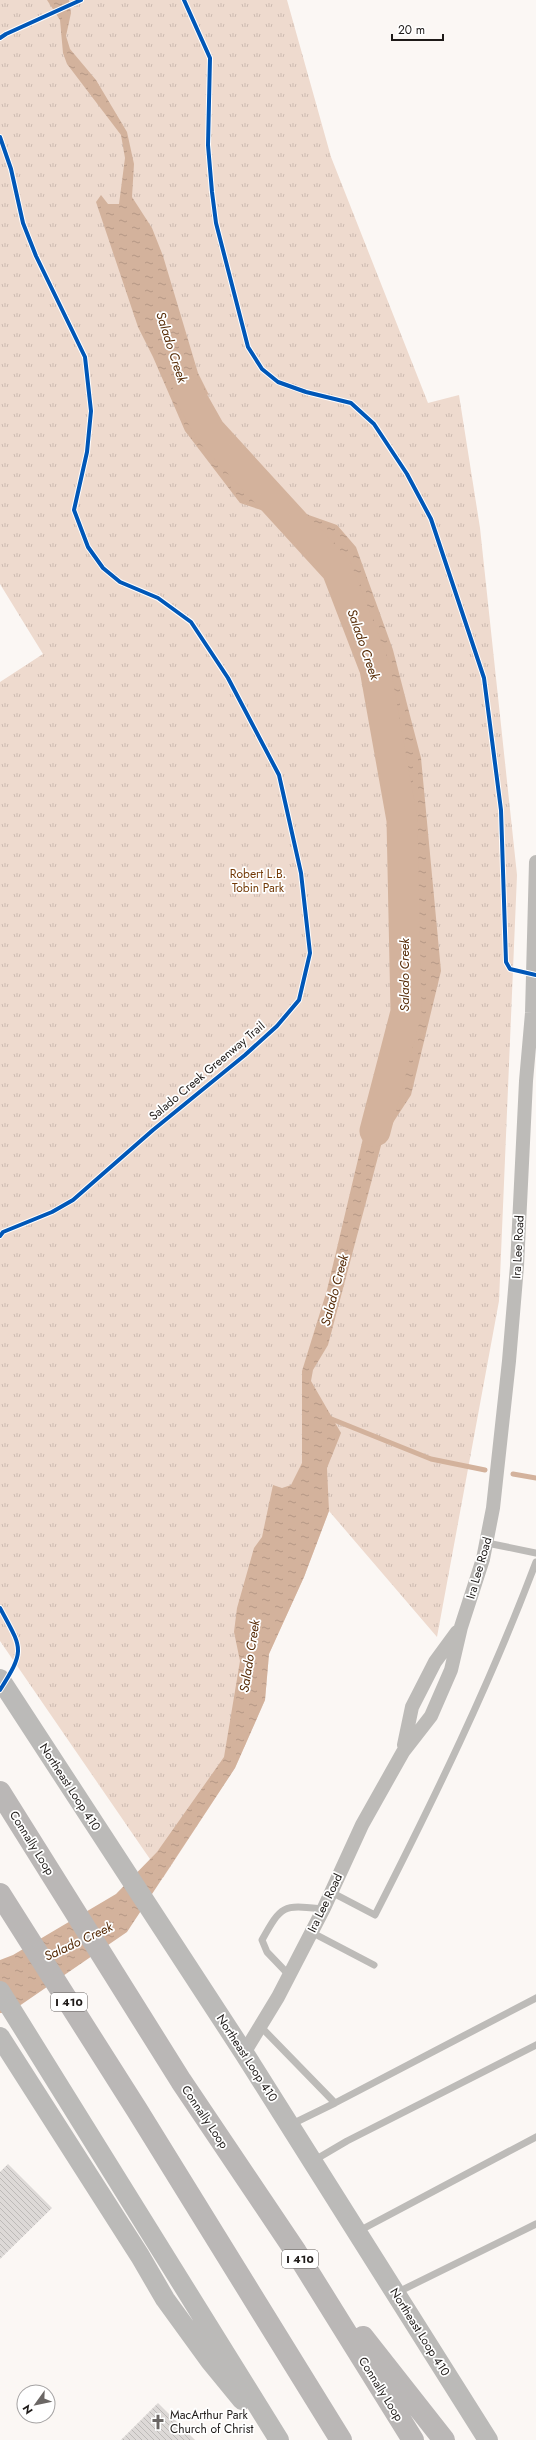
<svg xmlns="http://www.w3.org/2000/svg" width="536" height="2440" font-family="Jost,sans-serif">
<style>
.park{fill:url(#park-tufts)}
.water{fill:url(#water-ripples)}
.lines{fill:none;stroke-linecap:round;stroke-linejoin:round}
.stream{stroke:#d3b29c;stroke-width:5}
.river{stroke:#d3b29c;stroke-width:31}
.building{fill:url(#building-back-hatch)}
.service{stroke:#bdbbb8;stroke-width:7}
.minor{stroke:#bdbbb8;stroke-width:14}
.secondary{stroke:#bbbab8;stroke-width:20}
.motorway{stroke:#bab7b6;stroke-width:22}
.cycleway-casing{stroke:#fff;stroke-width:6}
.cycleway{stroke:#0057b8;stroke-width:4}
.labels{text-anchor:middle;stroke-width:3.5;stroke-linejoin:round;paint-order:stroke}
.shield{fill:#fff;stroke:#625f5d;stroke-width:1}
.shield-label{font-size:11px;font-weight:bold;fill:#1e1a18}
.park-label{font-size:12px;fill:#733a07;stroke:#fff}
.street-label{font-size:12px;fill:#1e1a18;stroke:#fff}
.poi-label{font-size:12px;fill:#1e1a18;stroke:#fff;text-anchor:start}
.water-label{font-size:13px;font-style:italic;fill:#552a05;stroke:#fff}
</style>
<defs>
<pattern id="park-tufts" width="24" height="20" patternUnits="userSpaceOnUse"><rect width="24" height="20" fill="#eedace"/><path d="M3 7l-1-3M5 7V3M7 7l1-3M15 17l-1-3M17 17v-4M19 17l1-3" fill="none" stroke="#ccbab0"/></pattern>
<pattern id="water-ripples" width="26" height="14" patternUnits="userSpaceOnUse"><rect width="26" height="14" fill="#d3b29c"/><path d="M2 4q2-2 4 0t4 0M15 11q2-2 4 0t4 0" fill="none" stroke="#b59886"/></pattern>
<pattern id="building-back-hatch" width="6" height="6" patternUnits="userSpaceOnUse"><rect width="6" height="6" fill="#ddd9d7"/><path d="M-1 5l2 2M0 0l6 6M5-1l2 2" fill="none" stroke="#bdbab8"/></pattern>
</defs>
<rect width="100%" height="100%" fill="#fbf7f4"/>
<path class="park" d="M0 0H287L331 157 428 403 459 395 480 528 517 875 499 1301 437 1637 329 1511 304 1577 269 1654 265 1700 235 1768 163 1878 0 1641V682L43 654 0 584Z"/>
<path class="water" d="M47 0H69L71 13 66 36 70 49 96 80 127 132 134 164 132 197 152 228 163 256 198 373 209 395 198 392 212 436 278 485 277 496 291 499 303 513 337 525 356 547 393 650 421 758 441 971 411 1095 383 1138 328 1345 313 1370 311 1381 341 1433 327 1468 329 1511 304 1577 269 1654 265 1700 235 1768 127 1932 9 2013H0V1960L13 1955 116 1894 157 1852 224 1757 240 1661 234 1632 237 1608 254 1548 262 1537 273 1485 282 1488 291 1485 302 1463V1371L327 1290 364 1134 402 1057 409 1032 416 948 411 877 394 831 390 723 381 685 342 562 323 541 296 537 280 528 267 512 240 503 185 431 153 357 138 327 96 202 101 195 108 204H119L125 158 121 135 67 64 63 53 60 20Z"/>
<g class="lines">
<path class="stream" d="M329 1418 431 1459 485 1470
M513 1474 536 1478"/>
<path class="river" d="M188 392 210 431 337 570 375 669 402 820 406 1012 375 1131"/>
</g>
<path class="building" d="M8 2164 52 2208 0 2259V2172Z
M158 2403 195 2440H121Z"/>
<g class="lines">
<path class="service" d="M487 1543 536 1553
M331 1892 375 1915C434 1799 490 1684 536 1562
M311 1932 374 1965
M289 1975 267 1952 262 1940C282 1904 283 1905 323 1909
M261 2027 335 2103 290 2125
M335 2103 536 1998
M313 2161 347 2141 536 2045
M357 2232 536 2137
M396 2293 536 2224"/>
<path class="minor" d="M404 1745 412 1707 435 1662 457 1632
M244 2053 278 1997 324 1908 362 1825 403 1752 431 1716 451 1670 461 1627 483 1559 493 1508 509 1361 517 1266 526 1081 532 1013 536 862"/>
<path class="secondary" d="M0 1679 244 2053 488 2440
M0 1991 279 2440
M0 2037 140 2256 165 2299 210 2361 242 2400"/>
<path class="motorway" d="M0 1792 181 2081 296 2252 413 2440
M0 1894 137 2110 341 2440
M363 2337 444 2440"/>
<defs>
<path id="cycleway" d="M184 0 210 58 208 145 212 192 216 223 248 347 262 369 278 382 306 392 351 403 374 424 407 474 431 519 484 678 501 810 506 962 510 969 536 975
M0 38 6 34 81 0
M0 137 11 169 23 223 36 256 85 357 91 411 87 452 74 510 88 547 103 568 120 582 158 598 191 622 228 678 279 775 301 873 310 953 299 1000 277 1026 245 1055 153 1130 73 1200 52 1212 3 1232 0 1236
M0 1608C22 1649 26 1649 0 1690"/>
</defs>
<use href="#cycleway" class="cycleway-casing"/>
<use href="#cycleway" class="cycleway"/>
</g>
<defs>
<symbol id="church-bare" viewBox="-9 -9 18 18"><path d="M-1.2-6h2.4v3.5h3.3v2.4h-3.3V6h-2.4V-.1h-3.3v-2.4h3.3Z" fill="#6b6765" stroke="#fff" stroke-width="2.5" paint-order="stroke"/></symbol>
</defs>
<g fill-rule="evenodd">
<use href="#church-bare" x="147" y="2411" width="22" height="22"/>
</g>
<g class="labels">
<g class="shield">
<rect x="51" y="1993" width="36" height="18" rx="3"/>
<rect x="282" y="2250" width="36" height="18" rx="3"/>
</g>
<g class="shield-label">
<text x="69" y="2006">I 410</text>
<text x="300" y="2263">I 410</text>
</g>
<g class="park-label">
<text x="258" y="878">Robert L.B.<tspan x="258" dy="14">Tobin Park</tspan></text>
</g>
<g class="street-label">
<text transform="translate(207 1071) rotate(-40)" y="4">Salado Creek Greenway Trail</text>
<text transform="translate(518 1247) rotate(-87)" y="4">Ira Lee Road</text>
<text transform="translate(479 1568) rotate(-74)" y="4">Ira Lee Road</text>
<text transform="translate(70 1787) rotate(57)" y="4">Northeast Loop 410</text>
<text transform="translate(32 1843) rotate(58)" y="4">Connally Loop</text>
<text transform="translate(325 1903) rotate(-64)" y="4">Ira Lee Road</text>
<text transform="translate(247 2058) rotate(57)" y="4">Northeast Loop 410</text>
<text transform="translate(205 2117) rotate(56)" y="4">Connally Loop</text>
<text transform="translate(420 2332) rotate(58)" y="4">Northeast Loop 410</text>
<text transform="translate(381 2389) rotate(58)" y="4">Connally Loop</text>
</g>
<g class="poi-label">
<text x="170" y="2419">MacArthur Park<tspan x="170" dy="14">Church of Christ</tspan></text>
</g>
<g class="water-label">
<text transform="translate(172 347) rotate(72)" y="5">Salado Creek</text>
<text transform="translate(364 644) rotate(71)" y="5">Salado Creek</text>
<text transform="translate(404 975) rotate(-90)" y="5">Salado Creek</text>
<text transform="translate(334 1290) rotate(-75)" y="5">Salado Creek</text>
<text transform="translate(249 1656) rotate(-81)" y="5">Salado Creek</text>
<text transform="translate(78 1941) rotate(-25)" y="5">Salado Creek</text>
</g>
</g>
<g transform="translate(36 2404) rotate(237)"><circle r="19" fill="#ffffff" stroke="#a5a3a3"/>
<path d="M0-3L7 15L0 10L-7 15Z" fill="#6b6765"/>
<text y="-6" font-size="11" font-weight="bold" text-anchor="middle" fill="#1e1a18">N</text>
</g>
<path d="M392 34v6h51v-6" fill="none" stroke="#1e1a18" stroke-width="2"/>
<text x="398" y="34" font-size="12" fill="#1e1a18" stroke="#ffffff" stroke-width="3" paint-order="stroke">20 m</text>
</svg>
